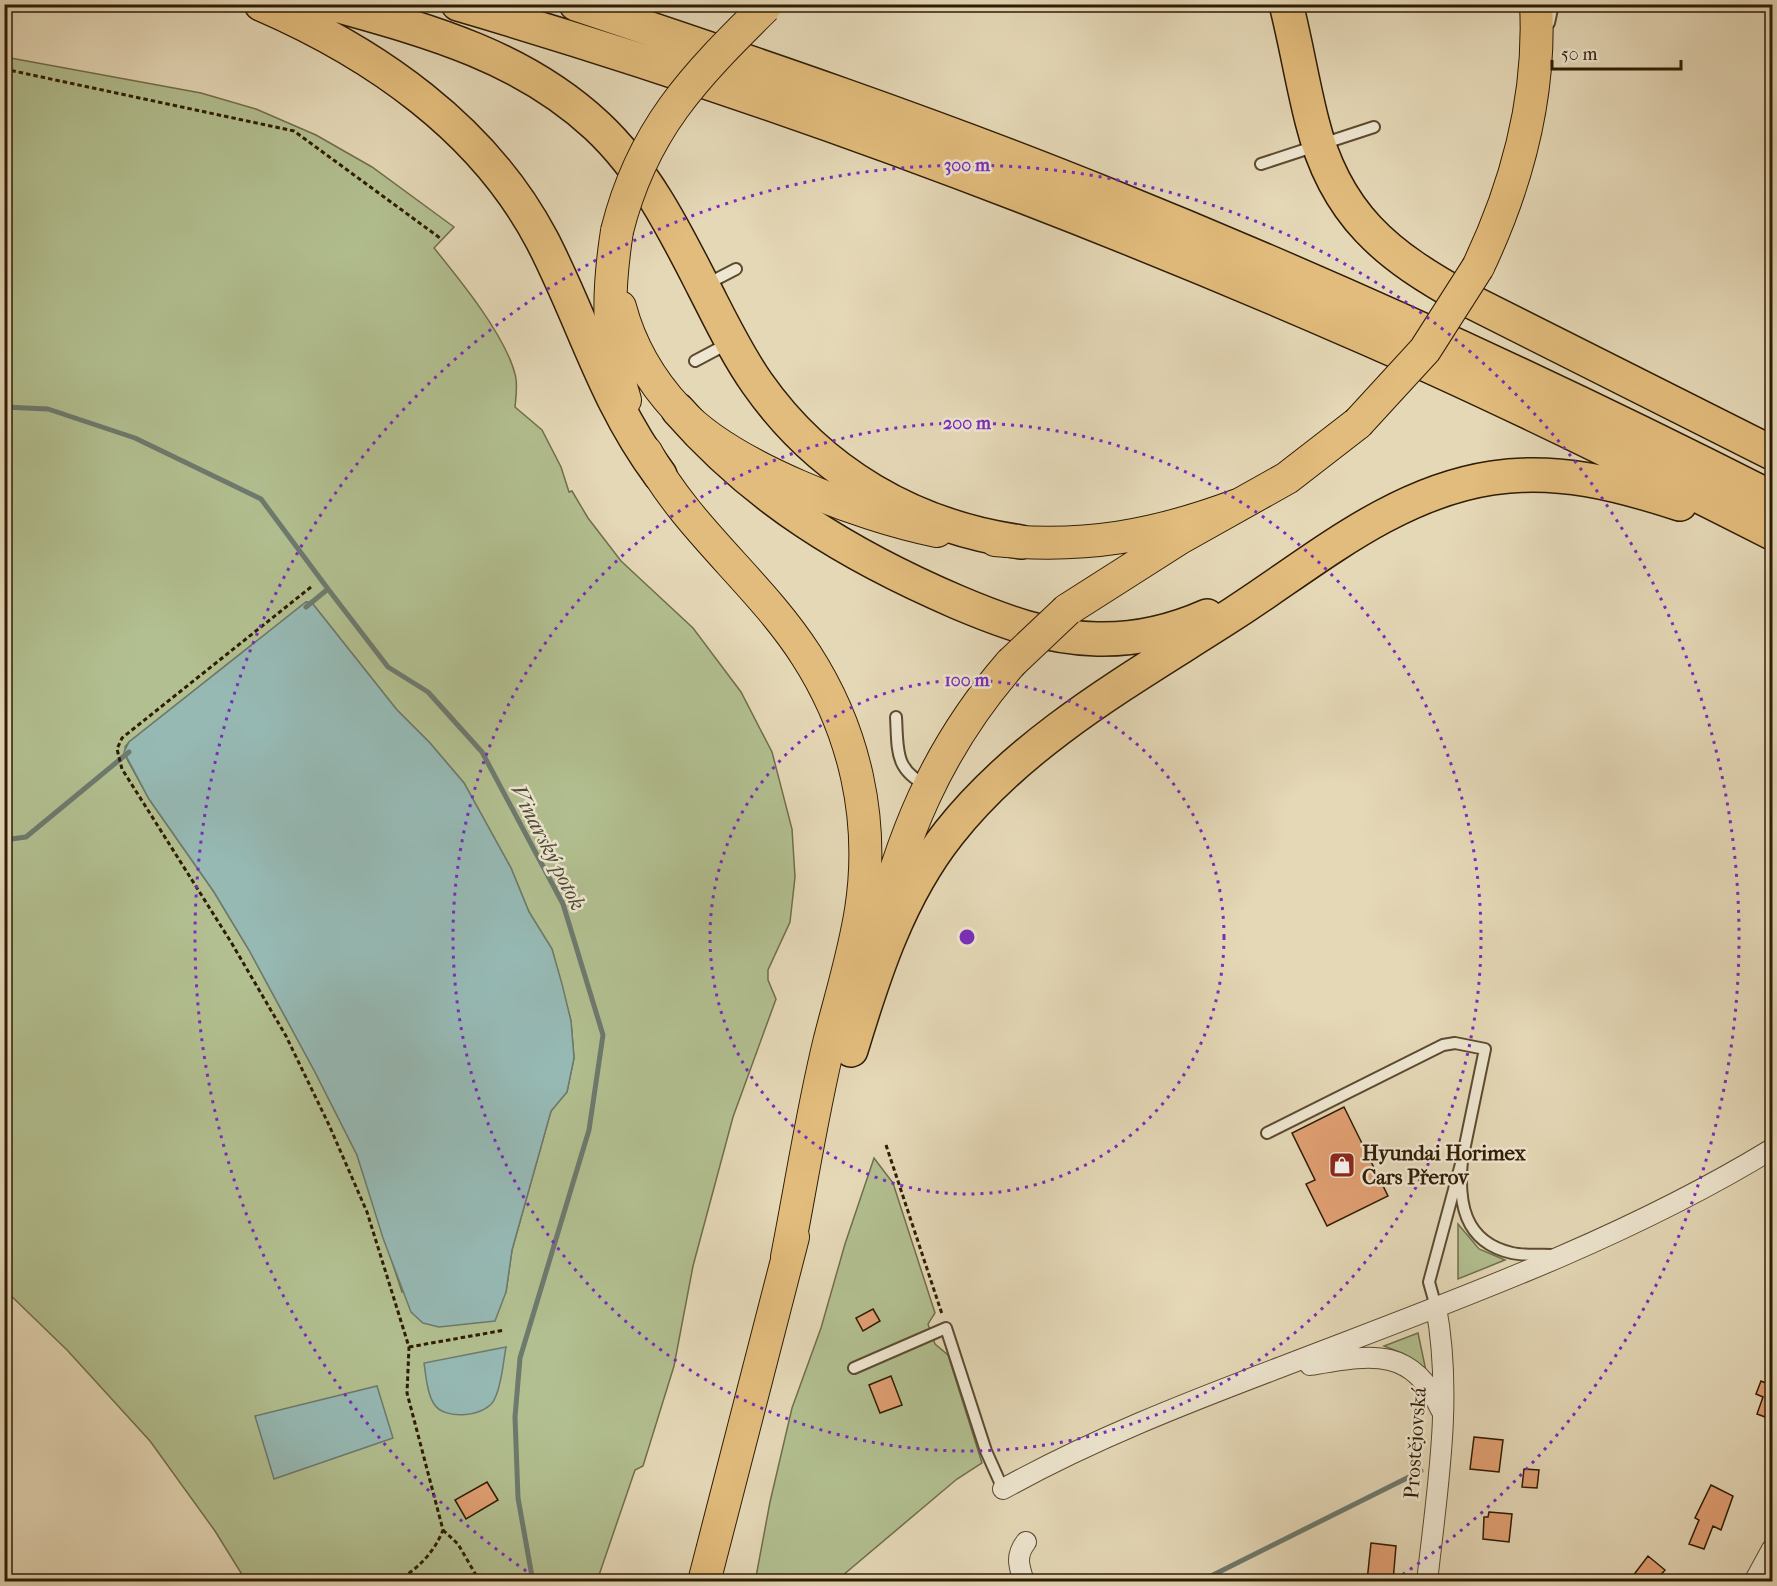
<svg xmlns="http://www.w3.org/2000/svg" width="1777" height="1586" font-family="'IM FELL French Canon',serif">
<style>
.green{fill:#b2bf90;stroke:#706e4a;stroke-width:1.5;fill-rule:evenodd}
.water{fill:#96b9b4;stroke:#6d7a6e;stroke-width:1.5}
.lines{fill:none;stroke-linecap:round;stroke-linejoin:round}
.stream{stroke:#6d7a6e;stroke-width:5}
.building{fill:#e1a073;stroke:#2f1c04;stroke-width:1.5}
.lane-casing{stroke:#5c4b31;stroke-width:14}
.street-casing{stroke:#5c4b31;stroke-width:22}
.primary-casing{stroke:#2f1c04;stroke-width:34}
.highway-casing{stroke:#2f1c04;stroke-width:36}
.path{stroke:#2f1c04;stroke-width:3;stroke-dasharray:4.5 3;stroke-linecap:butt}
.lane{stroke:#eee6d0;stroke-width:10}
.street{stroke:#eee6d0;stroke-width:20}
.primary{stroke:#e2bc7c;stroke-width:32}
.highway{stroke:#e2bc7c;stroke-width:33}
.primary-bridge-casing{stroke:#2f1c04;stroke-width:34;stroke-linecap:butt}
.primary-bridge{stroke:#e2bc7c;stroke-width:32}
.ring{fill:none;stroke:#7b2cbf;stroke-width:3;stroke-dasharray:3 6}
.labels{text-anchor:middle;stroke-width:5;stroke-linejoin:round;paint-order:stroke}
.poi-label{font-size:21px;font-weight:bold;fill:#2f1c04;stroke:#eee6d0;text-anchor:start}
.street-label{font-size:21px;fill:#2f1c04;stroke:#eee6d0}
.water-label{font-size:22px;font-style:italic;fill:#4e4b39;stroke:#eee6d0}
.centre{fill:#7b2cbf;stroke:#eee6d0;stroke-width:3}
.ring-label{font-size:18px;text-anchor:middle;font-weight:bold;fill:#7b2cbf;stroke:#eee6d0;stroke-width:5;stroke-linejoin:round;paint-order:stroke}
</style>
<rect width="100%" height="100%" fill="#e5d8b7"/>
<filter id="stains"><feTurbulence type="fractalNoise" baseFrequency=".00333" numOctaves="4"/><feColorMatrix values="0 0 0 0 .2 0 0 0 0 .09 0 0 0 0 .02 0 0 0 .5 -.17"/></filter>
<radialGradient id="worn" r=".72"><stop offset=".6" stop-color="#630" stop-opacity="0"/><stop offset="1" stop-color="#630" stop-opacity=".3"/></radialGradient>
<path class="green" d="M5 57 201 93 256 109 316 135 372 167 454 227 434 248C460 280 505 335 515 374 518 384 516 397 515 407L542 430 561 467 569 492 572 491 588 518 621 561 693 628 741 692 772 752 792 829 795 877 790 922 768 970V980L776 999 733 1117 693 1266 674 1366 643 1466 635 1470 597 1581H246L215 1531 150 1441 67 1350 5 1290ZM306 602 312 603 397 710 430 743 464 783 511 868 529 912 552 949 571 1021 574 1058 567 1092 551 1111 512 1250 506 1292H402L357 1155 315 1072 249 950 214 892 149 799 127 759 125 747 129 742Z
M874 1158 893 1183 935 1313 928 1324 935 1344 948 1355 982 1463 957 1479 836 1581 755 1582 770 1502 792 1408 821 1328 845 1244Z
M1458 1224 1479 1249 1505 1260 1458 1279Z
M1418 1333 1426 1371 1404 1354 1384 1346Z"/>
<path class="water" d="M306 602 312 603 397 710 430 743 464 783 511 868 529 912 552 949 562 984 571 1021 574 1058 567 1092 551 1111 512 1250 506 1292 495 1321 439 1327 423 1323 411 1312 383 1238 357 1155 315 1072 249 950 214 892 149 799 124 752 129 742Z
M506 1347C503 1363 502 1383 495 1398 488 1417 444 1421 434 1404 427 1393 426 1376 424 1363Z
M377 1386 393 1438 274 1479 255 1416Z"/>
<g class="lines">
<path class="stream" d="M4 407 48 409 135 438 261 499 328 589
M306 607 328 589 388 667 428 692 482 752 563 904 603 1035 589 1130 520 1358 515 1417 518 1498 533 1582
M4 840 26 837 129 752
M1199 1582 1421 1471"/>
</g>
<path class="building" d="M1344 1107 1388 1196 1327 1226 1306 1184 1315 1180 1292 1133Z
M873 1309 880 1321 863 1331 856 1318Z
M1771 1375H1773V1420L1757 1414 1763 1397 1756 1394 1761 1381 1768 1384Z
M891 1376 902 1405 880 1413 869 1385Z
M1474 1437 1503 1440 1499 1472 1470 1469Z
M1524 1469 1539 1470 1537 1488 1522 1487Z
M487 1482 498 1500 466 1519 455 1500Z
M1711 1485 1733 1496 1721 1530 1713 1526 1704 1549 1689 1544 1699 1520 1695 1518Z
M1489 1512 1512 1514 1509 1542 1483 1539 1484 1517H1488Z
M1371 1543 1396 1546 1393 1581H1367Z
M1648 1556 1665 1570 1655 1581H1629Z"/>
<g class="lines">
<defs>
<path id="lane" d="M1549 23 1553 4
M1261 164 1374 127
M707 284 736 269
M695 361 729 343
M896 717C898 750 894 770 928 786
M1267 1133 1443 1045 1455 1043 1485 1049 1462 1160
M1436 1307 1429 1282 1462 1160C1458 1201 1463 1242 1512 1253 1525 1256 1541 1254 1554 1255
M854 1368 946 1328 986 1451 1003 1489"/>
<path id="street" d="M1310 1365C1370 1355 1412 1345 1441 1410
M1003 1489C1091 1440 1186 1403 1281 1367 1447 1303 1620 1242 1772 1149
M1024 1582C1019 1566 1015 1556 1026 1542
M1427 1582C1437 1491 1453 1397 1436 1307
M1754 1582 1772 1549"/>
<path id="primary" d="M617 231C608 289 606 343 625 400
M1478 267C1517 185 1541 95 1536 4
M620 307C630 345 651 381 678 410 730 467 862 516 937 531
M646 452C686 528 759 582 806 655 855 731 875 820 861 910 854 955 840 999 829 1043 812 1113 801 1186 787 1257
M995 540C1084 549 1155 536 1238 505
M1067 610 1180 538 1287 478 1358 423
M874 949C900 839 936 749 1011 663
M704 1582 793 1237"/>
<path id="highway" d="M261 4C374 53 483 128 542 240 584 321 604 400 660 475
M332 4C429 31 522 56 597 126 645 171 674 229 703 286 720 319 736 353 757 383 820 473 914 527 1021 542
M458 4C761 93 1059 204 1348 330 1492 392 1632 462 1772 533
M576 4C753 63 930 123 1103 193 1331 285 1554 387 1772 498
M1286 4C1296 43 1302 82 1312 121 1335 215 1387 256 1468 300L1772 453
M678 410C757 500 848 555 957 602 1002 621 1047 638 1097 639 1134 640 1173 631 1207 616
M851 1050C874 974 899 896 949 833 1024 738 1134 678 1233 614 1315 561 1393 493 1492 478 1558 468 1618 484 1680 504"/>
</defs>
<use href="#lane" class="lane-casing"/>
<use href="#street" class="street-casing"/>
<use href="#primary" class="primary-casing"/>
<use href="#highway" class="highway-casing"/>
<path class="path" d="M4 69 294 131 440 238
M311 587 122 738 117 749 122 769 231 942 286 1036 329 1125 367 1212 409 1347 407 1393 443 1530C434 1553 417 1570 395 1582
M886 1145 942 1314
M409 1347 505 1330
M443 1530 458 1544 480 1582"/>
<use href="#lane" class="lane"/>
<use href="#street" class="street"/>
<use href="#primary" class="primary"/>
<use href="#highway" class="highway"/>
<defs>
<path id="primary-bridge" d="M617 231C642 130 694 77 765 7
M1358 423 1425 350 1478 267
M1011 663 1067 610"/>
</defs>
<use href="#primary-bridge" class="primary-bridge-casing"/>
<use href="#primary-bridge" class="primary-bridge"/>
</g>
<g class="ring">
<circle cx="967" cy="937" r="257"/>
<circle cx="967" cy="937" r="514"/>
<path d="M541 1581A772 772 0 1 1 1393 1581"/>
</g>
<defs>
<symbol id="shop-square" viewBox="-11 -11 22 22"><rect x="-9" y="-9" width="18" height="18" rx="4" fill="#8f2418" stroke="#eee6d0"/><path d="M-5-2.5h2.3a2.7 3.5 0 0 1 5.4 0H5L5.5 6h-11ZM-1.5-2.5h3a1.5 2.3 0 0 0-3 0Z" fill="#fff"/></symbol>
</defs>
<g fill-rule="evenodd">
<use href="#shop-square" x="1327" y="1150" width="30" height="30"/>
</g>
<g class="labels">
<g class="poi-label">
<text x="1362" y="1160">Hyundai Horimex<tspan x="1362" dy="24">Cars Přerov</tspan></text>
</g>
<g class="street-label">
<text transform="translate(1415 1443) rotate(-86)" y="7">Prostějovská</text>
</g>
<g class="water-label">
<text transform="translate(549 847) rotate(63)" y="8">Vinarský potok</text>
</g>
</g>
<circle cx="967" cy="937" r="9" class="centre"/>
<g class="ring-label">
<text x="967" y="171">300 m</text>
<text x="967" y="429">200 m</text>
<text x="967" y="686">100 m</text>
</g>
<rect width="1777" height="1586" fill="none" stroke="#e5d8b7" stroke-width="24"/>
<rect x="6" y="6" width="1765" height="1574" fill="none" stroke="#2f1c04" stroke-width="3"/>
<rect x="12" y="12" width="1753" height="1562" fill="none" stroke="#2f1c04" stroke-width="1.5"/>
<path d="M1552 60v9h129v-9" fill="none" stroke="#2f1c04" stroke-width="3"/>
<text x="1561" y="60" font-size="18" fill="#2f1c04" stroke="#eee6d0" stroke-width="4.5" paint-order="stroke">50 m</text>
<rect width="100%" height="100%" filter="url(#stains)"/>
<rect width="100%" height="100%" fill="url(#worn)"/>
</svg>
